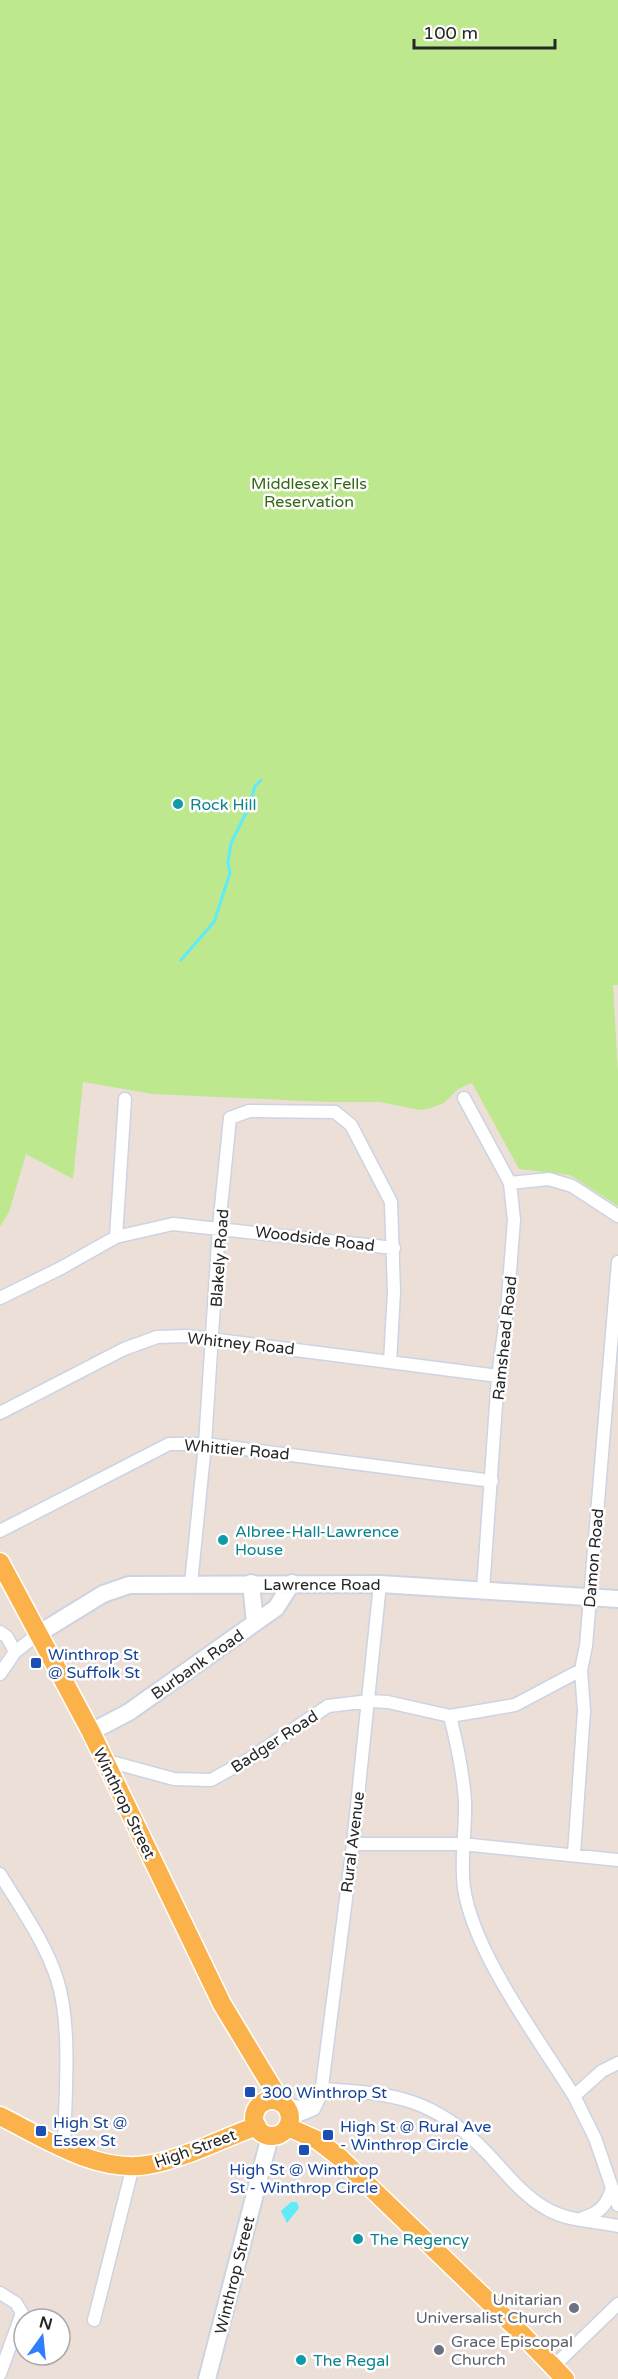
<svg xmlns="http://www.w3.org/2000/svg" width="618" height="2379" font-family="'Varela Round',sans-serif">
<style>
.green{fill:#bde88e}
.water{fill:#5febf8}
.lines{fill:none;stroke-linecap:round;stroke-linejoin:round}
.stream{stroke:#5febf8;stroke-width:3}
.street-casing{stroke:#ccd4e2;stroke-width:15}
.secondary-casing{stroke:#ccd4e2;stroke-width:20}
.primary-casing{stroke:#fff;stroke-width:21}
.street{stroke:#fff;stroke-width:12}
.secondary{stroke:#fff;stroke-width:16}
.primary{stroke:#fcb24b;stroke-width:18}
.culture-dot{fill:#0f9aa8;stroke:#fff;stroke-width:2}
.transit-dot{fill:#1a4fb4;stroke:#fff;stroke-width:2}
.worship-dot{fill:#6b7280;stroke:#fff;stroke-width:2}
.labels{text-anchor:middle;stroke-width:5;stroke-linejoin:round;paint-order:stroke}
.park-label{font-size:16px;fill:#346813;stroke:#fff}
.culture-label{font-size:16px;fill:#0d838f;stroke:#fff;text-anchor:start}
.street-label{font-size:16px;fill:#272727;stroke:#fff}
.transit-label{font-size:16px;fill:#164399;stroke:#fff;text-anchor:start}
.worship-label{font-size:16px;fill:#5b616d;stroke:#fff;text-anchor:end}
</style>
<rect width="100%" height="100%" fill="#ebdfd7"/>
<path class="green" d="M0 0H618V985H613L618 1073V1206L570 1175 519 1169 472 1083 458 1089 444 1103 431 1108 420 1110 380 1102H328L153 1094 83 1082 73 1179 26 1154 9 1212 0 1227Z"/>
<path class="water" d="M291 2202H297L299 2208 287 2223 281 2211Z"/>
<g class="lines">
<path class="stream" d="M181 960 214 922 230 873 228 862 231 843 249 807 255 786 261 780"/>
<defs>
<path id="street" d="M464 1098 510 1183 514 1220 507 1310 498 1376 483 1590
M510 1183 549 1179 572 1186 618 1216
M116 1237 125 1099
M0 1298 61 1268 116 1237 173 1224 394 1248
M0 1413 124 1349 157 1337 187 1336 498 1376
M0 1531 169 1444H205L492 1481
M191 1584 205 1444 219 1227 230 1118 249 1111 335 1112 351 1125 391 1202 394 1292 390 1362
M0 1632 7 1637 15 1652
M0 1674 15 1652 38 1634
M450 1716C457 1744 463 1772 465 1801 466 1830 460 1859 464 1888 474 1954 538 2038 574 2096
M104 1760 174 1779 211 1780 249 1759 328 1706 369 1701 388 1702 450 1716 480 1711 515 1705 581 1670
M353 1844H462L618 1860
M574 1854 584 1711 581 1670 586 1646 618 1262
M0 1874C20 1907 45 1942 57 1979 72 2025 65 2098 64 2148
M618 2063 602 2071 574 2096 595 2138 618 2205
M322 2089C393 2093 435 2098 487 2153 505 2172 523 2196 547 2209 567 2221 595 2221 618 2226
M282 2103 299 2107 313 2103
M290 2119 314 2109 321 2094 353 1844 380 1584
M583 2218C600 2213 607 2205 612 2188
M0 2293 16 2303 22 2313 0 2374
M94 2320 133 2166
M554 2366 618 2304"/>
<path id="secondary" d="M251 1583 255 1623
M38 1634 103 1594 129 1585 380 1584 618 1599
M91 1732 129 1712 276 1608 292 1583
M207 2379 270 2136"/>
<path id="primary" d="M0 1562 91 1732 222 2004 281 2102
M254 2118a18 18 0 1 1 36 0a18 18 0 1 1-36 0Z
M0 2116C44 2138 96 2173 147 2165 181 2160 223 2138 257 2126
M288 2127 317 2140 339 2157 517 2329 565 2379"/>
</defs>
<use href="#street" class="street-casing"/>
<use href="#secondary" class="secondary-casing"/>
<use href="#primary" class="primary-casing"/>
<use href="#street" class="street"/>
<use href="#secondary" class="secondary"/>
<use href="#primary" class="primary"/>
</g>
<g class="culture-dot">
<circle cx="178" cy="804" r="6"/>
<circle cx="223" cy="1540" r="6"/>
<circle cx="358" cy="2239" r="6"/>
<circle cx="301" cy="2360" r="6"/>
</g>
<g class="transit-dot">
<rect x="30" y="1657" width="12" height="12" rx="3"/>
<rect x="244" y="2086" width="12" height="12" rx="3"/>
<rect x="35" y="2125" width="12" height="12" rx="3"/>
<rect x="322" y="2129" width="12" height="12" rx="3"/>
<rect x="298" y="2144" width="12" height="12" rx="3"/>
</g>
<g class="worship-dot">
<circle cx="574" cy="2308" r="6"/>
<circle cx="439" cy="2350" r="6"/>
</g>
<g class="labels">
<g class="park-label">
<text x="309" y="489">Middlesex Fells<tspan x="309" dy="18">Reservation</tspan></text>
</g>
<g class="culture-label">
<text x="190" y="810">Rock Hill</text>
<text x="235" y="1537">Albree-Hall-Lawrence<tspan x="235" dy="18">House</tspan></text>
<text x="370" y="2245">The Regency</text>
<text x="313" y="2366">The Regal</text>
</g>
<g class="street-label">
<text transform="translate(315 1238) rotate(7)" y="6">Woodside Road</text>
<text transform="translate(219 1258) rotate(-86)" y="6">Blakely Road</text>
<text transform="translate(504 1338) rotate(-84)" y="6">Ramshead Road</text>
<text transform="translate(241 1343) rotate(6)" y="6">Whitney Road</text>
<text transform="translate(237 1449) rotate(5)" y="6">Whittier Road</text>
<text transform="translate(593 1558) rotate(-85)" y="6">Damon Road</text>
<text x="322" y="1590">Lawrence Road</text>
<text transform="translate(197 1664) rotate(-35)" y="6">Burbank Road</text>
<text transform="translate(274 1741) rotate(-33)" y="6">Badger Road</text>
<text transform="translate(125 1803) rotate(64)" y="6">Winthrop Street</text>
<text transform="translate(352 1842) rotate(-83)" y="6">Rural Avenue</text>
<text transform="translate(195 2148) rotate(-20)" y="6">High Street</text>
<text transform="translate(234 2275) rotate(-76)" y="6">Winthrop Street</text>
</g>
<g class="transit-label">
<text x="48" y="1660">Winthrop St<tspan x="48" dy="18">@ Suffolk St</tspan></text>
<text x="262" y="2098">300 Winthrop St</text>
<text x="53" y="2128">High St @<tspan x="53" dy="18">Essex St</tspan></text>
<text x="340" y="2132">High St @ Rural Ave<tspan x="340" dy="18">- Winthrop Circle</tspan></text>
<text x="304" y="2175" text-anchor="middle">High St @ Winthrop<tspan x="304" dy="18">St - Winthrop Circle</tspan></text>
</g>
<g class="worship-label">
<text x="562" y="2305">Unitarian<tspan x="562" dy="18">Universalist Church</tspan></text>
<text x="451" y="2347" text-anchor="start">Grace Episcopal<tspan x="451" dy="18">Church</tspan></text>
</g>
</g>
<g transform="translate(42 2337) rotate(15)"><circle r="28" fill="#ffffff" stroke="#a9a9a9" stroke-width="1.5"/>
<path d="M0-4.5L10 22L0 15L-10 22Z" fill="#307dff"/>
<text y="-9" font-size="16" font-weight="bold" text-anchor="middle" fill="#272727">N</text>
</g>
<path d="M414 39v9h141v-9" fill="none" stroke="#272727" stroke-width="3"/>
<text x="423" y="39" font-size="18" fill="#272727" stroke="#ffffff" stroke-width="4.5" paint-order="stroke">100 m</text>
</svg>
